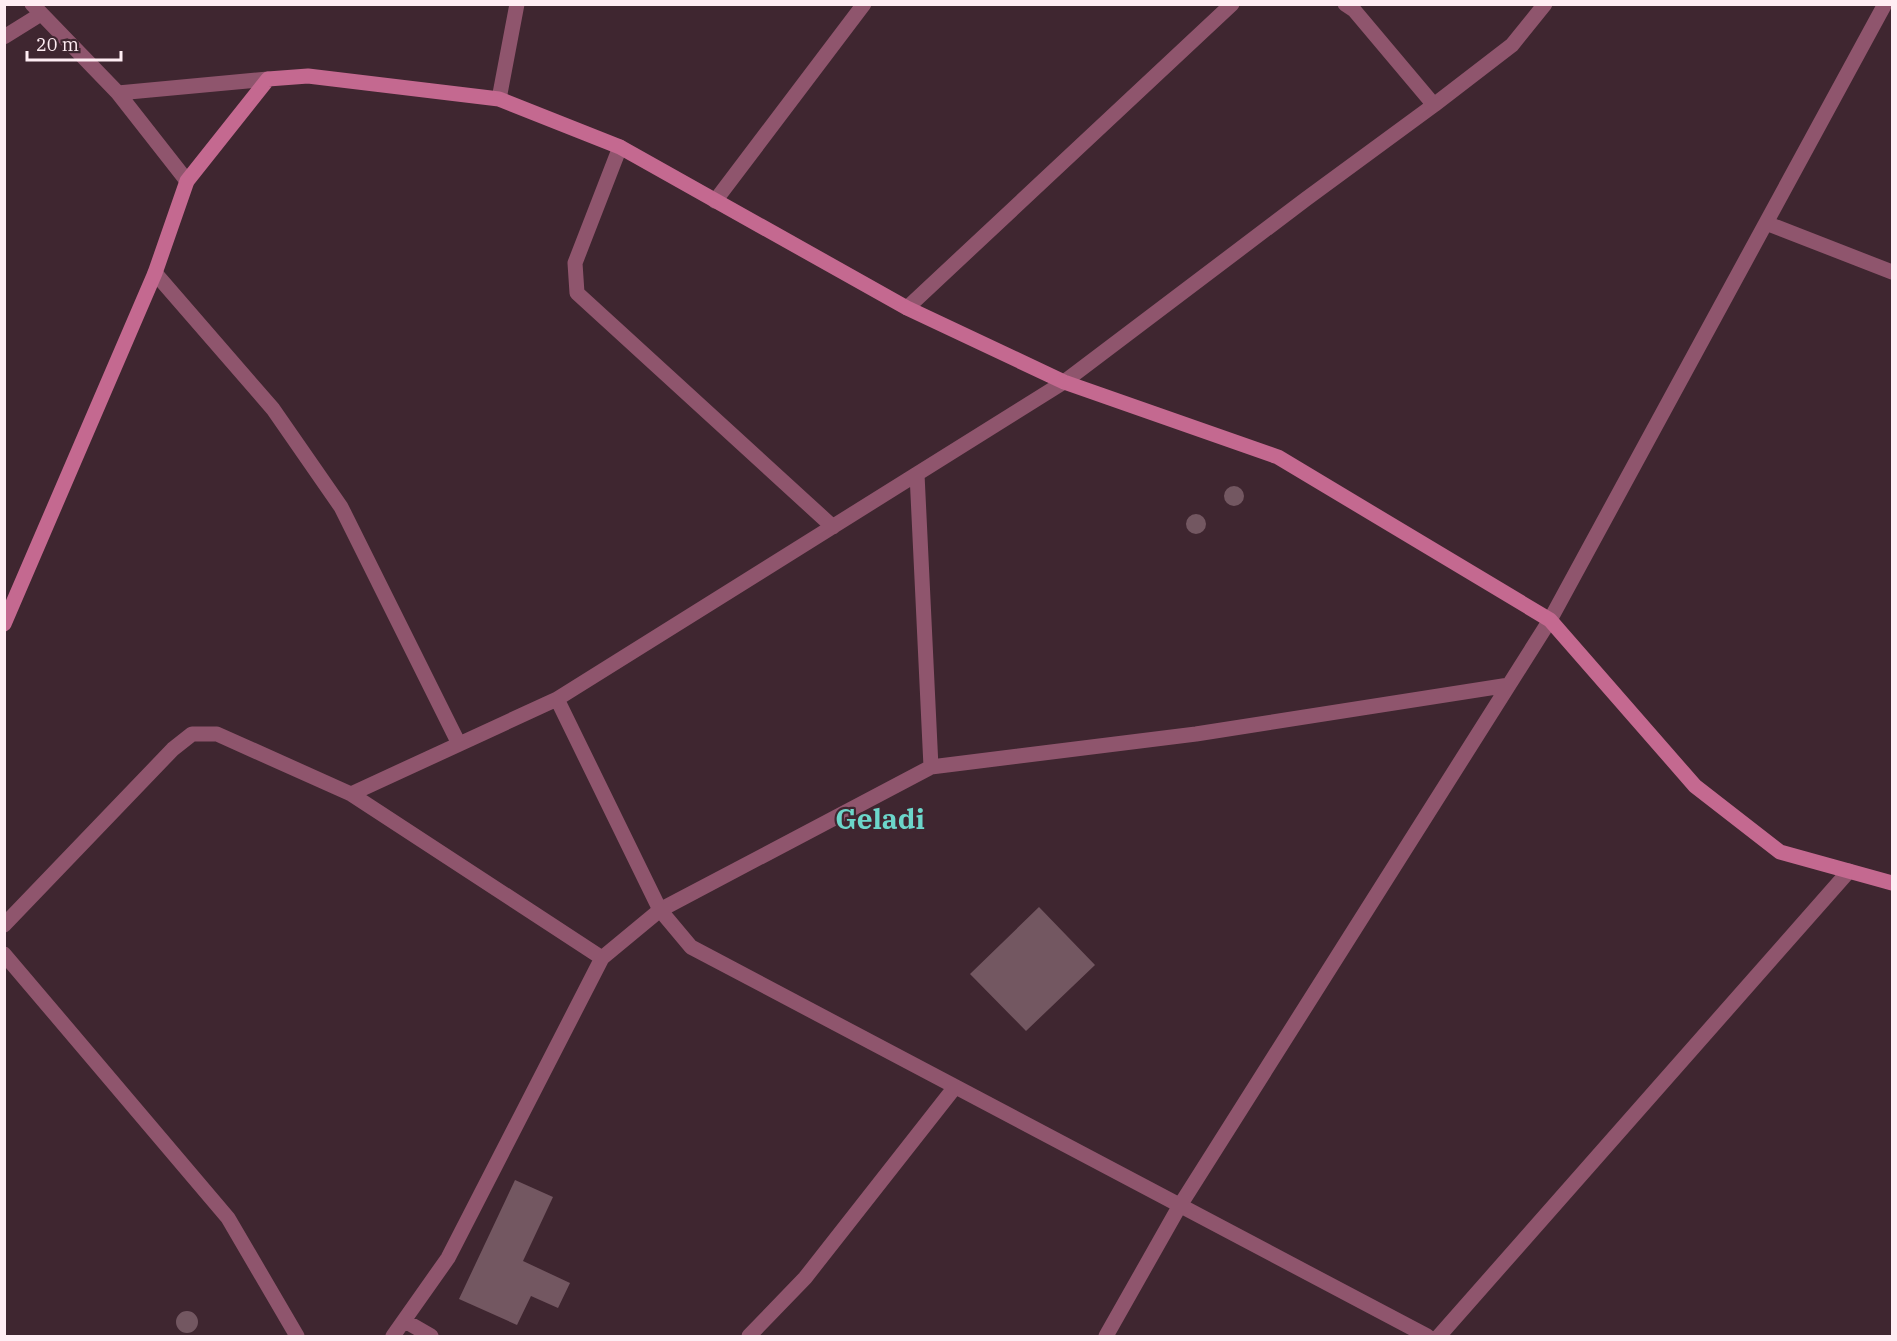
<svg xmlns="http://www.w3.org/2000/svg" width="1897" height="1341" font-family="'IBM Plex Serif',serif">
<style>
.building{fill:#735761}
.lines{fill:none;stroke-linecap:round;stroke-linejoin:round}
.street{stroke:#8f556d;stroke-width:15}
.secondary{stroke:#c46990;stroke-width:15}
.labels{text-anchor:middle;stroke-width:4.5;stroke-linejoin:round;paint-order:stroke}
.town-label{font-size:28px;font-weight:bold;fill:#6cd6ca;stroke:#3f2630}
</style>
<rect width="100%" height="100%" fill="#3f2630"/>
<path class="building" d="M1224 496a10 10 0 1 1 20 0a10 10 0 1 1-20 0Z
M1186 524a10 10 0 1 1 20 0a10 10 0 1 1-20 0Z
M1039 907 1095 965 1026 1031 970 974Z
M515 1180 553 1197 523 1261 570 1283 558 1308 531 1296 517 1325 459 1299Z
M176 1322a11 11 0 1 1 22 0a11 11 0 1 1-22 0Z"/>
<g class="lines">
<path class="street" d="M32 4 118 93 187 181
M1345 4 1354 10 1434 105
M4 37 41 14
M118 93 268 79
M499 99 517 4
M620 147 575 263 577 293 833 527
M715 201 864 4
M1766 223 1892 272
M155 273 273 409 341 507 459 744
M907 308 1232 4
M917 474 931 767
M557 699 660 910 691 947 1427 1336
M351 794 557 699 1064 382 1306 199 1434 105 1512 45 1545 4
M4 925 173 749 192 734H217L351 794 602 958
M4 954 228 1218 297 1336
M405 1321 431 1336
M393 1336 448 1258 602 958 660 910 931 767 1196 734 1509 685
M749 1336 805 1278 955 1087
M1106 1336 1179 1207 1550 620 1885 4
M1439 1336 1849 871"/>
<path class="secondary" d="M4 624 155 273 187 181 268 79 308 76 499 99 620 147 907 308 1064 382 1278 457 1550 620 1695 786 1780 852 1892 883"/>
</g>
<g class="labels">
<g class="town-label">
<text x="880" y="829">Geladi</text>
</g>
</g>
<rect width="1897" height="1341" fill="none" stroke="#ffedf3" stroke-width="12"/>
<path d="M27 51v9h94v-9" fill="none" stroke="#ffedf3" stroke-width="3"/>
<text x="36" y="51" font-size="18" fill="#ffedf3" stroke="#3f2630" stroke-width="4.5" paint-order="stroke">20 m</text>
</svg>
